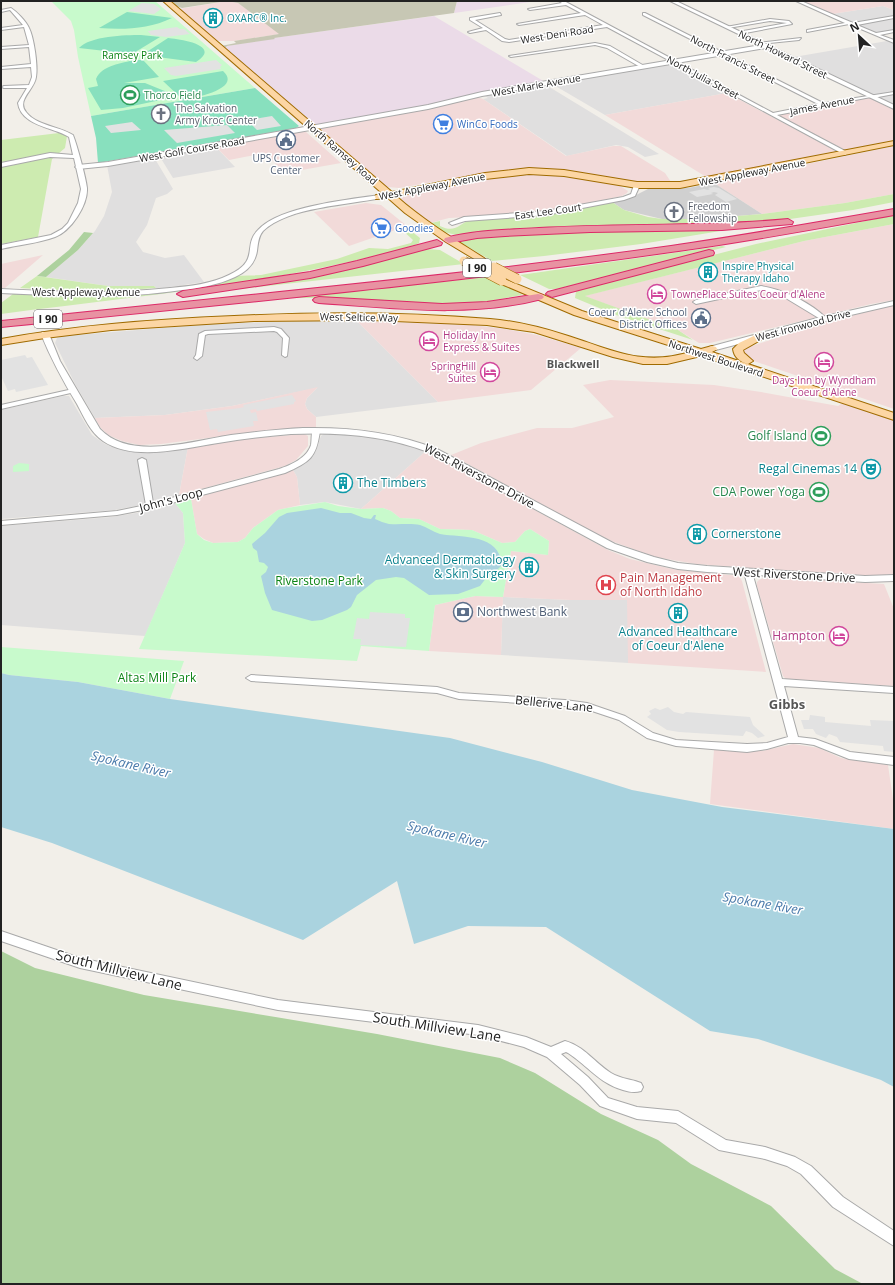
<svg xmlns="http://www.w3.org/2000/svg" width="895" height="1285" font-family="'Open Sans',sans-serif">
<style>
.residential{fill:#e0dfdf}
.commercial{fill:#f2dad9}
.industrial{fill:#ebdbe8}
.religious{fill:#d0d0d0}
.construction{fill:#c7c7b4}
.grass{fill:#cdebb0}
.forest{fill:#add19e}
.park{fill:#c8facc}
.pitch{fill:#88e0be}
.parking{fill:#e2e2e2}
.water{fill:#aad3df}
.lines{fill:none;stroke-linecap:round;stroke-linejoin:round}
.minor-casing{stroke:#a9a9a9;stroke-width:2}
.tertiary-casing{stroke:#a9a9a9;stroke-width:2}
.primary-casing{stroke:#a06b00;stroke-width:2}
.motorway-casing{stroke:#dc2a67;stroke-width:2}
.minor{fill:#fff;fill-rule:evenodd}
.tertiary{fill:#fff;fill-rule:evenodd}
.primary{fill:#fcd6a4;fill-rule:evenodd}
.motorway{fill:#e892a2;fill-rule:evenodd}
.primary-bridge-casing{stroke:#a06b00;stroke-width:10;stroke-linecap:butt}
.primary-bridge{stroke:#fcd6a4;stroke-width:9}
.labels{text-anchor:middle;stroke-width:3;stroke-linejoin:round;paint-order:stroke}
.far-culture-label{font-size:10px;fill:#0d838f;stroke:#fff;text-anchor:start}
.far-street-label{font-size:10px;fill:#222;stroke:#fff}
.far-park-label{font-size:10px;fill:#0c8416;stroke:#fff}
.far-leisure-label{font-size:10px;fill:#27864d;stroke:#fff;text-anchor:start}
.far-worship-label{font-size:10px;fill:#5b616d;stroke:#fff;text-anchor:start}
.far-shop-label{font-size:10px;fill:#366cbe;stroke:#fff;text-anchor:start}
.far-service-label{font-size:10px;fill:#4e5e75;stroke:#fff}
.far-hotel-label{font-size:10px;fill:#b23c85;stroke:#fff;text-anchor:start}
.shield{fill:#fff;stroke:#646464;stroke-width:1}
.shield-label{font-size:11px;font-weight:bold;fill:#222}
.far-neighbourhood-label{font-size:11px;font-weight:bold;fill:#555;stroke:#fff}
.leisure-label{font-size:12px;fill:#27864d;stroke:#fff;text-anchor:end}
.culture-label{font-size:12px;fill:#0d838f;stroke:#fff;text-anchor:end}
.street-label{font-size:12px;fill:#222;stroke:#fff}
.health-label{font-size:12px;fill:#be3a42;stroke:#fff;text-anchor:start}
.park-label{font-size:12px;fill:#0c8416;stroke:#fff}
.service-label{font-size:12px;fill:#4e5e75;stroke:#fff;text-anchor:start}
.hotel-label{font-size:12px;fill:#b23c85;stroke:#fff;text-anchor:end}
.neighbourhood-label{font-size:13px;font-weight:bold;fill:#555;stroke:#fff}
.water-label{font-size:13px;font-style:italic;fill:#4a7aab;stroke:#fff}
.near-street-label{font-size:14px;fill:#222;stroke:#fff}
</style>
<rect width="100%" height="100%" fill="#f2efe9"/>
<path class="residential" d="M883 6 894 10V16L852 22 832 14Z
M894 18V30L877 33 858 25Z
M887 41 894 44V105L794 57Z
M672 64 727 93 605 115 552 84Z
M546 85 592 113 659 154 645 157 628 147 616 145 567 156 483 99 488 98 485 96 486 95Z
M215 146 235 167 173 178 160 157Z
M152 158 155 159 173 189 167 194 156 198 147 225 136 242 143 252 165 258 184 255 204 282 157 289 154 286H108L46 277 78 250 95 231 104 216 112 192 107 165Z
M300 321H357L438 402 316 417 307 409 305 404 307 398 317 388 232 406 165 415 95 418 75 384 55 343 57 338 63 336 212 324Z
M63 396H69L92 435 105 444 117 449 144 452 188 447 179 495 146 504 115 510 1 519V410Z
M325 433 365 435 395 441 426 451 361 509 325 502 300 505 297 477 293 470 314 455 321 436Z
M175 503 183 513 185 543 145 636 1 625V526L111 517 136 513Z
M503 597 571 600H628V663L501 655Z"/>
<path class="commercial" d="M227 1 238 3 280 34 234 41H216L179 9Z
M801 1H894V10L883 6 832 14Z
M727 93 836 151 708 178 605 115Z
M477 97 483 99 566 156 613 146H621L665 173 671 182H637L525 169 478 174 399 188 388 187 383 185 318 130V128Z
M866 98H870L894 110V140L845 150 778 115Z
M301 131 306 132 341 163 285 173 265 153 229 160 215 146Z
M894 146V194L845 203 762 214 714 183Z
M526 174 550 175 607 183 620 186 628 191 627 193 622 196 556 210 506 215 449 218 430 223 401 199 403 196 409 194 491 177Z
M366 203 381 205 407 226 349 246 314 212Z
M894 224V300L871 304 710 343H699L678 330 584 296 804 241Z
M43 255 5 288H1V264Z
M894 305V409L748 359 740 350 815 325Z
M357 321 473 325 505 329 537 335 581 348 531 390 438 402Z
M610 380 714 385 761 392 838 406 843 403 894 420V574L877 576 764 569 696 564 655 557 614 542 595 533 451 455 481 443 537 428H572L614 417 583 385Z
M318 387 307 398 305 404 307 409 316 417V427L255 432 161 444 139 445 122 441 108 435 100 427 95 418 165 415 232 406Z
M304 434 308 436V446L296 460 285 466 179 495 188 447 256 438Z
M426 451 608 550 630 559 672 569 739 576 742 581 766 672 628 663 627 600H571L503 597 501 655 429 651 435 605 475 596 503 597 511 551 548 555 549 541 530 529 525 531 515 542 502 543 472 530 440 529 419 519 400 518 391 511 383 508 361 509Z
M293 470 297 477 300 505 278 510 253 528 245 538 238 542 213 543 204 539 197 534 191 499Z
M766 577 884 584 894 609V686L786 679 783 676 757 586V582L759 580Z
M793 744 819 748 841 758 888 765 894 806V829L710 804 714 750 762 751Z"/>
<path class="industrial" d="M457 1H537L454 13Z
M434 16 545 82 435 105 314 125 224 49 227 46 273 38Z"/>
<path class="religious" d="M714 183 762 214 700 219H662L624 210 612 202 630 198 648 189 688 188Z"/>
<path class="construction" d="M168 1H457L454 13 274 38 275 39 227 46 224 49 221 46 236 43 234 41 279 34 238 3 227 1 182 8 173 5Z"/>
<path class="grass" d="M59 133 67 136 65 148 52 159 38 237 1 244V140Z
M894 194V202L853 210 762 223 558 227 460 236 444 232 431 223 440 221V226C456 234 459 223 471 220L533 216 612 202 624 210 648 217 662 219H700L762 214 845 203Z
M894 215V224L804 241 585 296 678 330 693 340 616 315 575 298 576 291 581 289 756 244Z
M406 227 420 238 419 243 415 245C280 284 140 296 1 314V303L13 294 109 297 183 290 217 284 234 276 261 275 337 259 369 248 388 249 411 243 413 240 400 228Z
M745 227 641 244 544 256 492 261 460 242 461 240 526 233Z
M722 246 726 247 557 289H549L520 275Z
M427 249 440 250 464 264 240 289V288L320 275Z
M37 276 108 286H154L156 288 94 292 20 288Z
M487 277 521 294 522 295 484 302 436 305 337 298H289Z"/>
<path class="forest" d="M84 232 93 233 78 250 46 277 37 276 69 250Z
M1 951 35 968 144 995 377 1034 500 1058 535 1073 601 1114 658 1140 691 1164 771 1206 835 1269 863 1284H1Z"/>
<path class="park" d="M51 1H155L255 88 91 116 78 57 74 30 71 21Z
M19 463 29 464V471L13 472V466Z
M191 499 197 534 204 540 213 543 238 542 245 538 253 528 278 510 287 508 325 502 338 506 361 509 383 508 391 511 400 518 419 519 440 529 472 530 502 543 515 542 525 531 530 529 549 541 548 555 511 551 503 597 475 596 435 605 429 651 361 646 357 661 139 649 185 543 183 513 175 503Z
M1 647 184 661 170 699 78 682 9 675 1 673Z"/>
<path class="pitch" d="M127 12 172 18C149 29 124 30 99 28Z
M141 35 160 37 132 54 79 48C90 36 125 35 141 35Z
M168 38C179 39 223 45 196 62L142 55Z
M135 60H143L159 77 124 83H145L167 92 170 98 123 108 101 110 88 88 98 86 96 79C102 65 122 63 135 60Z
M223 71C243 89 193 98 183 100L163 81Z
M255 88 299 126 296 128 98 163 96 138 91 116Z"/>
<path class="parking" d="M142 3 154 4 161 9 154 14 128 11Z
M177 27 180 29H184L190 34 166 37 151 35 148 31Z
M216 60 222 65 220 67 221 69 176 76 171 75 164 68Z
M272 116 281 126 257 130 247 120Z
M132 122 141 130 111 133 105 126Z
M227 125 235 133 177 143 164 130Z
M714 187 719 188 737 199 726 202 715 195 718 193 714 192 711 193 713 194 697 197 689 192 704 189 708 190 710 189 708 188Z
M25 355 27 358 32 357 48 385 16 392 15 389 8 391 1 376V360Z
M292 395 296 401 294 402V404L257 411 256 409 250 410 251 413 256 412 258 421H253L254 426 218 432 217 429 210 430 206 412 240 408 244 407 243 405Z
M370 612 405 614V618H410L406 647 360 645 361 639H353L357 618 369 619Z
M668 707 674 712 683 714 686 712 750 717 753 725 765 736 758 738 752 733 746 731 743 736 679 732 667 730 647 717 651 714 649 711 655 708 660 710Z
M810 715 825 717V722L871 726 870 720 894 721V752L884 751 883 746 840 742 837 737 829 734 826 738 816 734 813 729H804L801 720H809Z"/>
<path class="water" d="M321 508 340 513H351L364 518 371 519 374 515H376L375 519C380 521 384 523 389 524 399 525 410 523 420 525 427 527 433 532 440 534 463 538 499 533 502 565L498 569 487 577 480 586 458 594 429 595 404 578 396 577 376 580 357 595 351 607 347 610 322 620 312 621 272 610 265 593 261 576 266 572 268 567 264 563 259 562 257 551 253 548 252 544 265 533 279 517 287 513Z
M1 673 9 675 78 682 170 699 450 738 542 762 632 790 722 807 894 829V1087L881 1080 758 1039 710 1031 546 927 468 926 414 944 397 881 303 940 52 843 1 827Z"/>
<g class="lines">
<defs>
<path id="minor" d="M559 1H564L773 113 818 104 643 15V13H645L823 103 894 92V94L873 98 871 97 777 115 847 152 848 153 845 155 607 27 509 42 502 41 486 30 470 33 468 32 483 28 470 20V18L500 13 501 15 475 20 505 39 509 40 603 25 585 15 519 25 517 24 581 13 566 5 530 10 528 9 562 3Z
M796 1H801L853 23 894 16V18L857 25 876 33 894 30V32L880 35 894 40V43L849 24 807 32V30L845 23Z
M11 8C17 12 26 21 29 28 34 38 38 66 36 77 35 89 16 100 26 112 37 126 59 126 73 135 77 145 86 178 87 188 88 205 71 231 55 237 39 243 18 245 1 249V245L51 235 62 229 68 223 78 203 81 189 74 158 50 157 1 167V163L50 153 73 155 69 137C53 127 21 126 18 103L27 88H4L2 87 4 86 29 85 32 77 31 67 1 69V67L31 64 29 47 1 49V47L29 45 24 27 1 30V28L23 25 10 10 1 12V10Z
M770 19 789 21 792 24 740 34 738 32 787 23 770 21 728 28 726 27Z
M801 38 799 40 760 44 758 43Z
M595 43 610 46 646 67 642 68 607 48 595 45 511 57 509 56Z
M637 183 640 185 635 196 624 200 546 215 465 221 452 225 449 223 464 217 546 211 623 197 631 194 634 185Z
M379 195 382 197 381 198C348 205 288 207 263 231 258 237 258 244 257 251 255 264 246 272 235 277 218 285 200 288 182 290 122 299 61 296 1 293V289C58 292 114 294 170 288 190 286 211 284 229 275 261 260 242 246 258 230 280 206 348 200 379 195Z
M761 286C783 289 812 303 827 319L822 320 784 297 761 290 696 304 693 302 696 300Z
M274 327 281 329 289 338 287 356 285 357 282 355 283 338 277 332 274 331 208 334 205 335 202 356 197 360 194 358 196 355 199 334 205 331Z
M73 389 77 391 75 392 1 409V405Z
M313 429H316L320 431C316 458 310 462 285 473L153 508 117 515 1 525V521L117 511 146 505 138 460 142 458 146 460 153 503 279 469C291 465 307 458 311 445 312 440 311 434 313 429Z
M748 569 752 572 782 679 894 687V693L784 686 798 737 815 739 850 752 894 757V765L849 759 814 745 800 743H788L767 749 747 752 676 746 647 738 619 720 586 709 565 706 459 699 437 693 251 681 246 678 251 675 437 687 459 693 565 700 587 703 625 716 653 733 676 740 747 744 767 743 788 737 744 572Z
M1 931 80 958 278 1000 478 1025 526 1037 551 1047 565 1041C584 1046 595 1063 611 1073 621 1079 631 1079 641 1083L643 1087 641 1091C635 1093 629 1092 623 1090 599 1083 588 1066 568 1053L566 1052 561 1054 588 1077 608 1098 637 1107 678 1111 726 1140 765 1147 795 1157 811 1166 843 1197 894 1231V1246L833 1207 801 1174 787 1166 765 1159 719 1150 676 1123 637 1119 600 1106 580 1085 547 1057 524 1047 478 1035 278 1010 80 968 1 941Z"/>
<path id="tertiary" d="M670 1H676L894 105V109L766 48 482 96 428 109 108 166 78 169 75 167 78 165 108 162 428 105 482 92 761 45Z
M894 301V305L825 321 712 351 708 349 709 347 821 317Z
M42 332H48L49 334 60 361 100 429C130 461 192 441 231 435 255 432 279 429 303 428 350 427 394 432 437 449L615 544 654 557 678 563 707 566 865 576 894 575V581L865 582 707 572 678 569 647 562 607 548 431 453C385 435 339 432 291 434 266 436 242 439 218 443 184 448 134 462 103 441 90 432 84 417 77 404 63 381 51 359 41 334Z"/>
<path id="primary" d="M163 1H170L392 192 485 173 529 168 564 170 637 182H680L894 141V145L680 188H637L564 176 529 174 485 179 396 196C423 220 454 239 484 258L486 260 484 262 481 263 446 242 405 213 388 198 376 199 375 197 376 195 383 194Z
M502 278 582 311 701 349 712 346 716 347 717 349 712 352 894 413V420L701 356 667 364H643L613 357 534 332 487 325 371 320 254 321 111 330 45 338 1 345V339C78 325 156 319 234 316 319 312 405 312 490 319 515 321 540 327 565 335 611 349 641 367 690 352L574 315 499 283 497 281 499 279Z
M760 333 765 336 764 338 743 350 744 353 753 361 748 364C740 362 734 357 733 349L739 343Z"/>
<path id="motorway" d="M894 209V215C820 228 746 242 671 252 448 284 224 304 1 327V321C224 297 448 277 671 246 746 235 820 222 894 209Z
M788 219 793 222 792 224 722 230 590 232 505 236 477 238 449 243 444 240 445 238C476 230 507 230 539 228 622 223 705 227 788 219Z
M437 240 442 243 441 245 363 266 310 278 183 297 177 294 183 291 310 272 357 261Z
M709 250 713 251 714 253 713 255 552 297 546 294 548 292Z
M538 294 542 295 544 297 542 299C469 318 393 308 319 303L315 302 313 300 315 298 319 297 442 304 487 302Z"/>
</defs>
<use href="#minor" class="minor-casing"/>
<use href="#tertiary" class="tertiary-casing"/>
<use href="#primary" class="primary-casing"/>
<use href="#motorway" class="motorway-casing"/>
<use href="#minor" class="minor"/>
<use href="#tertiary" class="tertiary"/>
<use href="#primary" class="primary"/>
<use href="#motorway" class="motorway"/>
<defs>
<path id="primary-bridge" d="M464 261 502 281
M494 267 517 279"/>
</defs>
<use href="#primary-bridge" class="primary-bridge-casing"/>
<use href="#primary-bridge" class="primary-bridge"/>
</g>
<defs>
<symbol id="building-ring" viewBox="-11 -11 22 22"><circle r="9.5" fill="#fff" stroke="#0f9aa8" stroke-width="1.5"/><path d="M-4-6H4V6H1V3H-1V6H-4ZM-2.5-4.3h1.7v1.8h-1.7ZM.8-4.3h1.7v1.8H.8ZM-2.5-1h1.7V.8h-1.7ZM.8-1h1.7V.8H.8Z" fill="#0f9aa8"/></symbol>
<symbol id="stadium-ring" viewBox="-11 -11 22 22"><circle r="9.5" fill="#fff" stroke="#2e9e5b" stroke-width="1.5"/><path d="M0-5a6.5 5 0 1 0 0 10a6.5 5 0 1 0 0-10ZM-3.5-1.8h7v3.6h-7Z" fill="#2e9e5b"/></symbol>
<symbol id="church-ring" viewBox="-11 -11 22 22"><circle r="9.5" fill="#fff" stroke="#6b7280" stroke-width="1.5"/><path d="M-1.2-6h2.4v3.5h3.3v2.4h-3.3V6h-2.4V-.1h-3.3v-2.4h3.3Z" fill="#6b7280"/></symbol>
<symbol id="supermarket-ring" viewBox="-11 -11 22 22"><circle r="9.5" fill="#fff" stroke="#3f7fe0" stroke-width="1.5"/><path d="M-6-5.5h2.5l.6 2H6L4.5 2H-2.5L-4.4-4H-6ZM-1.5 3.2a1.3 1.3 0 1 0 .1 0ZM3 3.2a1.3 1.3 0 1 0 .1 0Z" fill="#3f7fe0"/></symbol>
<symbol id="civic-ring" viewBox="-11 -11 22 22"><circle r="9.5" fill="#fff" stroke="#5c6f8a" stroke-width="1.5"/><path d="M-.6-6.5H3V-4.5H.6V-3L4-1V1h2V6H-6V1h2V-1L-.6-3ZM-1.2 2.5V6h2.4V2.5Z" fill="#5c6f8a"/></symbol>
<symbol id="hotel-ring" viewBox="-11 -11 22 22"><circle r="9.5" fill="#fff" stroke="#d1479c" stroke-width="1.5"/><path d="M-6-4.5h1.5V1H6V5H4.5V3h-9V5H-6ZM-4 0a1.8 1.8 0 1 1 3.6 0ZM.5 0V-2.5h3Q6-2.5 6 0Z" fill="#d1479c"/></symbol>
<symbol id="theatre-ring" viewBox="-11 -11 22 22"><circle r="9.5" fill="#fff" stroke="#0f9aa8" stroke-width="1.5"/><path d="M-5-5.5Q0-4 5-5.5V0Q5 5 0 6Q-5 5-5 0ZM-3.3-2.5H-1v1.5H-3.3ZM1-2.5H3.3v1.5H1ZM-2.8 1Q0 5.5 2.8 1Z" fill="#0f9aa8"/></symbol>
<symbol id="hospital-ring" viewBox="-11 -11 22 22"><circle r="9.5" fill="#fff" stroke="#e0444e" stroke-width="1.5"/><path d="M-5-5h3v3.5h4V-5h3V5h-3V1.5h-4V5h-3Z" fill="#e0444e"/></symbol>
<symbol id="bank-ring" viewBox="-11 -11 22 22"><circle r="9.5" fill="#fff" stroke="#5c6f8a" stroke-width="1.5"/><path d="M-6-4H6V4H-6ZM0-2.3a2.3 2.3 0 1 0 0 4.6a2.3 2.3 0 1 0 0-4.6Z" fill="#5c6f8a"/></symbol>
</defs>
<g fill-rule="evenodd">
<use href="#building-ring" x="202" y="7" width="22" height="22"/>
<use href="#stadium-ring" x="119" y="84" width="22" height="22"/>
<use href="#church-ring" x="150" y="103" width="22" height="22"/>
<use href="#supermarket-ring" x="432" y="113" width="22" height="22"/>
<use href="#civic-ring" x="275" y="129" width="22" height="22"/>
<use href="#church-ring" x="663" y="201" width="22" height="22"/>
<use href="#supermarket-ring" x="370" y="217" width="22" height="22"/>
<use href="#building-ring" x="697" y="261" width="22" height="22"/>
<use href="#hotel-ring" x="646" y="283" width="22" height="22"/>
<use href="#civic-ring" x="690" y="307" width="22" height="22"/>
<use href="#hotel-ring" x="418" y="330" width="22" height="22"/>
<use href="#hotel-ring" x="813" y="351" width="22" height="22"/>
<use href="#hotel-ring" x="479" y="361" width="22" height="22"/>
<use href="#stadium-ring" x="810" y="425" width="22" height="22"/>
<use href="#theatre-ring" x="860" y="458" width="22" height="22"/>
<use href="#building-ring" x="332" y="472" width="22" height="22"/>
<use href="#stadium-ring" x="808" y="481" width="22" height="22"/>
<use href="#building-ring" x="686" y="523" width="22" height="22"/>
<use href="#building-ring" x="518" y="556" width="22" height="22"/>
<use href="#hospital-ring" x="595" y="574" width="22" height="22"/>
<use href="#bank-ring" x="452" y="601" width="22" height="22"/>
<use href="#building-ring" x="667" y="602" width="22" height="22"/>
<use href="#hotel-ring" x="828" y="625" width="22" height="22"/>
</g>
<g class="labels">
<g class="far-culture-label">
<text x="227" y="22">OXARC® Inc.</text>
<text x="722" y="270">Inspire Physical<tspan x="722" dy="12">Therapy Idaho</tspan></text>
</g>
<g class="far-street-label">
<text transform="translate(557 34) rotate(-9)" y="4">West Deni Road</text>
<text transform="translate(783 54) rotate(26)" y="4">North Howard Street</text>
<text transform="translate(733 59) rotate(27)" y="4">North Francis Street</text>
<text transform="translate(703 77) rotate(28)" y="4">North Julia Street</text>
<text transform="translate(536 85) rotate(-10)" y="4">West Marie Avenue</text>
<text transform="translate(822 105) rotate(-11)" y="4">James Avenue</text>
<text transform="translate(192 149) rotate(-10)" y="4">West Golf Course Road</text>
<text transform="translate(341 152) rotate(41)" y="4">North Ramsey Road</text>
<text transform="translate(752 172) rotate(-11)" y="4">West Appleway Avenue</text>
<text transform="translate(432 186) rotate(-11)" y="4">West Appleway Avenue</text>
<text transform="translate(548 211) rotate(-8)" y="4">East Lee Court</text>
<text x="86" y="296">West Appleway Avenue</text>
<text transform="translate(359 317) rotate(1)" y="4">West Seltice Way</text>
<text transform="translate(803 325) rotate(-15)" y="4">West Ironwood Drive</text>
<text transform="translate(716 358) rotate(18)" y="4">Northwest Boulevard</text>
</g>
<g class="far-park-label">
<text x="132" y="59">Ramsey Park</text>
</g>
<g class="far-leisure-label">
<text x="144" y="99">Thorco Field</text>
</g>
<g class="far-worship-label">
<text x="175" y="112">The Salvation<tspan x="175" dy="12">Army Kroc Center</tspan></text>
<text x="688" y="210">Freedom<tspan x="688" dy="12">Fellowship</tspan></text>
</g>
<g class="far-shop-label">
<text x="457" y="128">WinCo Foods</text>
<text x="395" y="232">Goodies</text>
</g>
<g class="far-service-label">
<text x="286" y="162">UPS Customer<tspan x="286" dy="12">Center</tspan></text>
<text x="687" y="316" text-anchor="end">Coeur d'Alene School<tspan x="687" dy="12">District Offices</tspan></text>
</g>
<g class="far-hotel-label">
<text x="671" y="298">TownePlace Suites Coeur d'Alene</text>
<text x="443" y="339">Holiday Inn<tspan x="443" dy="12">Express &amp; Suites</tspan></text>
<text x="476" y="370" text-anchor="end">SpringHill<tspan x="476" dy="12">Suites</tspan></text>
<text x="824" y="384" text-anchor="middle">Days Inn by Wyndham<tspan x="824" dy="12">Coeur d'Alene</tspan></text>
</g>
<g class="shield">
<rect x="463" y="259" width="28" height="18" rx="3"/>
<rect x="34" y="310" width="28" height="18" rx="3"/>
</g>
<g class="shield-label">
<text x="477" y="272">I 90</text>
<text x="48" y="323">I 90</text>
</g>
<g class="far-neighbourhood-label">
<text x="573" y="368">Blackwell</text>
</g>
<g class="leisure-label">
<text x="807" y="440">Golf Island</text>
<text x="805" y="496">CDA Power Yoga</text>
</g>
<g class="culture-label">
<text x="857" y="473">Regal Cinemas 14</text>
<text x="357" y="487" text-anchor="start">The Timbers</text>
<text x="711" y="538" text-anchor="start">Cornerstone</text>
<text x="515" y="564">Advanced Dermatology<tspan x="515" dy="14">&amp; Skin Surgery</tspan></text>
<text x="678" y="636" text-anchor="middle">Advanced Healthcare<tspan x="678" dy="14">of Coeur d'Alene</tspan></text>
</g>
<g class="street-label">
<text transform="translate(479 476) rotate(28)" y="4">West Riverstone Drive</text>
<text transform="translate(171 500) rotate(-15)" y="4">John's Loop</text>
<text transform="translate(794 575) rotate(3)" y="4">West Riverstone Drive</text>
<text transform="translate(554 704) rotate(6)" y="4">Bellerive Lane</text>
</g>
<g class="health-label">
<text x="620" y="582">Pain Management<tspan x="620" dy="14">of North Idaho</tspan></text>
</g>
<g class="park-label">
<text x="319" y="585">Riverstone Park</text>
<text x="157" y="682">Altas Mill Park</text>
</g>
<g class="service-label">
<text x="477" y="616">Northwest Bank</text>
</g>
<g class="hotel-label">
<text x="825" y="640">Hampton</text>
</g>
<g class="neighbourhood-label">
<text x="787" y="709">Gibbs</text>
</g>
<g class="water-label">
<text transform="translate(131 764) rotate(13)" y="5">Spokane River</text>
<text transform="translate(447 834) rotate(13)" y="5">Spokane River</text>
<text transform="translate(763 903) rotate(10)" y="5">Spokane River</text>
</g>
<g class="near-street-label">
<text transform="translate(119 970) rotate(14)" y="5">South Millview Lane</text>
<text transform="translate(437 1027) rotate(9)" y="5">South Millview Lane</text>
</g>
</g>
<rect width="895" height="1285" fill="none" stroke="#222222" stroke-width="4"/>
<g transform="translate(859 36) rotate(334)" stroke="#ffffff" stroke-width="3" paint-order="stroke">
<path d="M0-3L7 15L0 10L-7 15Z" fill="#222222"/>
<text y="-6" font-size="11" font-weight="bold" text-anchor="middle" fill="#222222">N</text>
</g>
</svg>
